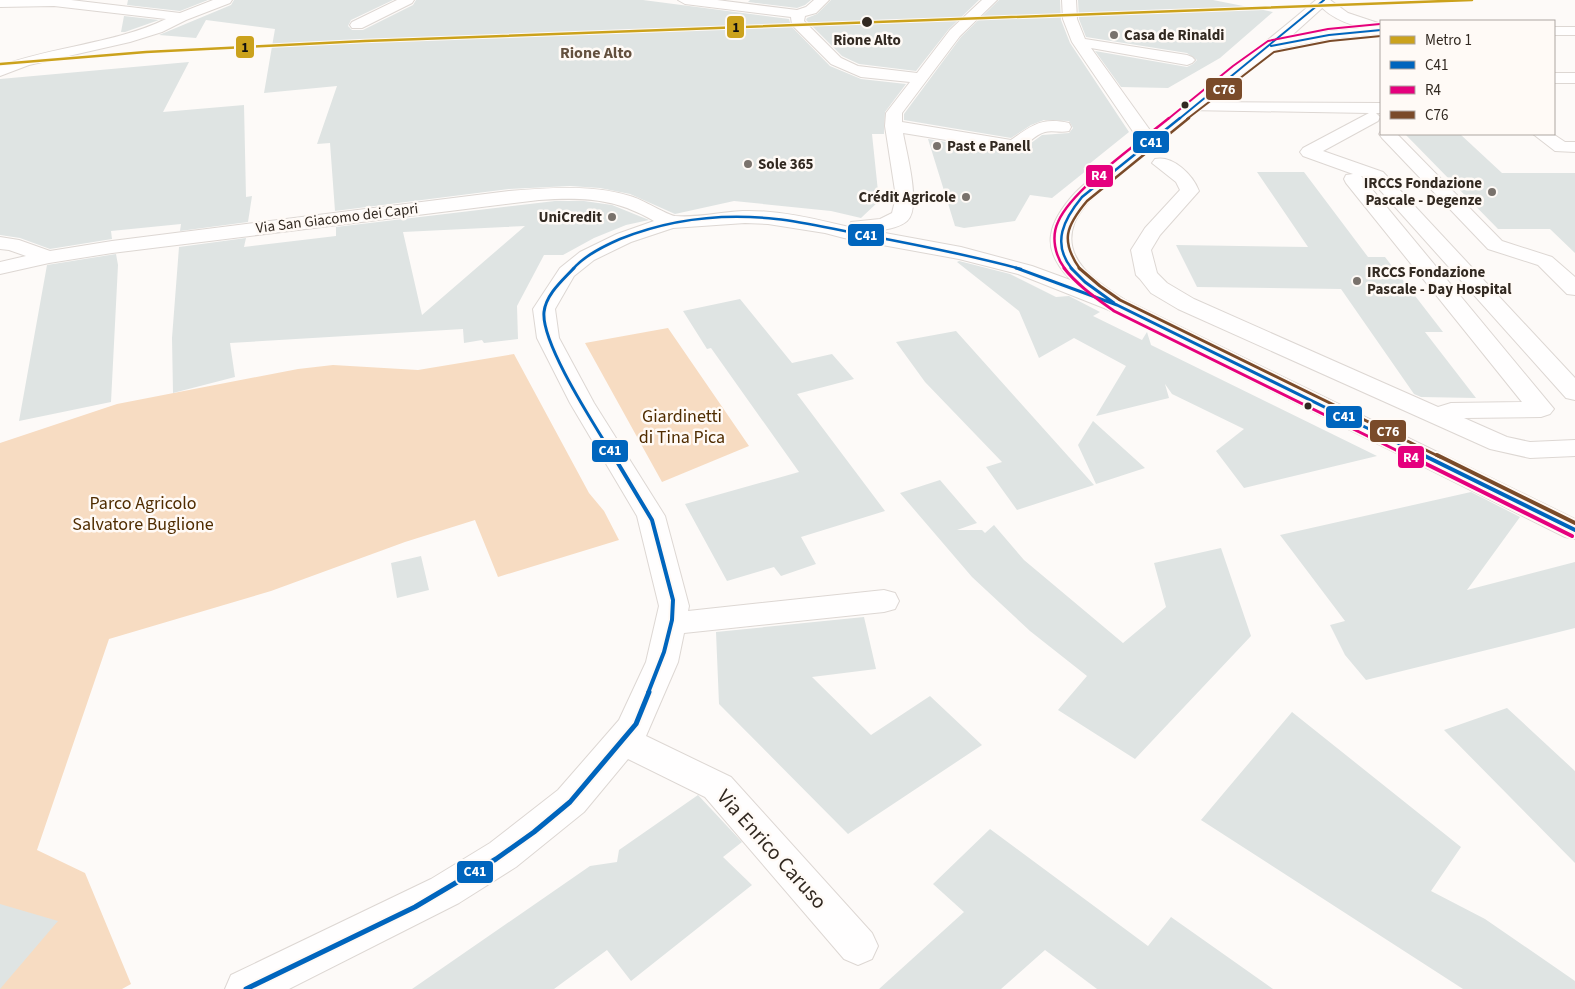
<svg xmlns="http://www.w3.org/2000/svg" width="1575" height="989" font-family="'Source Sans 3',sans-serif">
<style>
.green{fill:#f7dcc2}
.building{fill:#dfe4e3;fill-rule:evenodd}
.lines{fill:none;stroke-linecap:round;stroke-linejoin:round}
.minor-casing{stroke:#ddd7d3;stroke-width:2}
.major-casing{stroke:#ddd7d3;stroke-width:2}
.minor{fill:#fffefe;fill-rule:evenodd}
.major{fill:#fffefe;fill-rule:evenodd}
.bus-1-far4-casing{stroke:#fffaf6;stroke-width:4}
.bus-1-far3-casing{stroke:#fffaf6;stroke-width:5}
.bus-1-far2-casing{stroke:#fffaf6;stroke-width:6}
.bus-1-far1-casing{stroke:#fffaf6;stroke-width:8}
.bus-1-casing{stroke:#fffaf6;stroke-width:9}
.bus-2-far3-casing{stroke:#fffaf6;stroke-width:4}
.bus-2-far2-casing{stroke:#fffaf6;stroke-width:5}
.bus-2-far1-casing{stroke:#fffaf6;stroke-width:6}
.bus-2-casing{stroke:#fffaf6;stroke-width:8}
.bus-3-far3-casing{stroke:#fffaf6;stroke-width:4}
.bus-3-far2-casing{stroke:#fffaf6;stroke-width:5}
.bus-3-far1-casing{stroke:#fffaf6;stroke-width:6}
.bus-3-casing{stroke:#fffaf6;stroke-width:8}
.bus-1-far4{stroke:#0065bd;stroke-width:2}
.bus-1-far3{stroke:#0065bd;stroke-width:2.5}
.bus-1-far2{stroke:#0065bd;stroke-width:3}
.bus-1-far1{stroke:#0065bd;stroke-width:4}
.bus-1{stroke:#0065bd;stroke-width:5}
.bus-2-far3{stroke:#e5007d;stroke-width:2}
.bus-2-far2{stroke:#e5007d;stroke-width:2.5}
.bus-2-far1{stroke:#e5007d;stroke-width:3}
.bus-2{stroke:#e5007d;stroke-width:4}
.bus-3-far3{stroke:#7a4b2a;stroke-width:2}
.bus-3-far2{stroke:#7a4b2a;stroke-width:2.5}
.bus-3-far1{stroke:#7a4b2a;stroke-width:3}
.bus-3{stroke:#7a4b2a;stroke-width:4}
.metro-1-casing{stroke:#fffaf6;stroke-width:4.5}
.metro-1{stroke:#cba21c;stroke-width:2.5}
.stop-dot{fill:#322921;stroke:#fffaf6;stroke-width:2}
.poi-dot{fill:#79726c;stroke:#fffaf6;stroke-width:2}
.labels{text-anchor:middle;stroke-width:5;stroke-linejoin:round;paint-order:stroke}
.far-poi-label{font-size:15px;font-weight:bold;fill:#322921;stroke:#fffaf6;text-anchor:start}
.far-stop-label{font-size:15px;font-weight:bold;fill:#322921;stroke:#fffaf6}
.far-street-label{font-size:15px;fill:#322921;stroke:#fffaf6}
.far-neighbourhood-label{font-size:16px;font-weight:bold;fill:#63503e;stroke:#fffaf6}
.park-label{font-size:18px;fill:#4f2c00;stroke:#fffaf6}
.near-street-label{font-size:21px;fill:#322921;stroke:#fffaf6}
.line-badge{stroke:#fffaf6;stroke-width:2}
.badge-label{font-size:14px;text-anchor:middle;font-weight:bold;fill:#fff}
.pale-badge-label{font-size:14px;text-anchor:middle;font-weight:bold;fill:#111}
</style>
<rect width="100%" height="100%" fill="#fdfaf8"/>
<path class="green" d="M668 328 749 446 662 482 585 343Z
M514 354 589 493 604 511 619 540 498 577 475 520 405 542 271 591 109 639 37 850 85 873 131 984 122 989H0V443L117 404 298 369 333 365 418 370Z"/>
<path class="building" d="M128 0H208L180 11 127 5Z
M234 0H393L351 20 348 26 352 30H363L413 5 416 0H643L789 19 791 26 830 66 861 79 906 84 885 112 884 134H872L879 201 861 218 831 211 734 201 675 214 630 194 600 188 570 186 509 189 335 211 330 143 317 144 337 86 264 93 275 29 206 20 196 38 159 35 231 5Z
M750 0H811L805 5 797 8 748 2Z
M831 0H979L949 29 916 71 859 64 842 56 806 20 807 18 817 14Z
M999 0H1060L1061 20 1070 43 1129 132 1083 169 1087 170 1052 198 1030 195 1015 221 964 228 955 226 928 139 1014 153 1023 149 1042 135 1069 133 1073 128 1069 121 1044 120 1031 125 1011 138 904 120V114L961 37Z
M1078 0H1213L1273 12 1220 58 1168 88 1121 87 1095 51 1187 67 1193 64 1197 60 1187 53 1086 37 1079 19Z
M124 16 159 20 125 32H121Z
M189 62 163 112 244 105 246 197 252 196 248 222 180 231 181 224 111 231 112 239 50 249 20 238 0 235V79Z
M1405 134H1460L1502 173H1575V253L1550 229H1498Z
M1257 172H1304L1368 257H1385L1443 332H1425L1476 398 1421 397 1414 394 1341 289 1197 287 1176 245 1308 247Z
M555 201H584L612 205 649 220 626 225 594 238 563 255H544L517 306 518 339 484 343 482 340 464 343 463 329 230 343 235 377 173 393 172 338 179 247 246 238 244 247 336 236V227ZM525 226 422 315 403 232Z
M116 254 118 265 111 402 19 421 47 265Z
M959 261 1010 274 1056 297 1069 296 1100 312 1093 316 1142 340 1147 332 1151 345 1377 456 1244 488 1216 451 1244 429 1172 394 1165 384 1169 398 1096 416 1126 366 1074 338 1039 358 1019 311 957 262Z
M740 299 792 363 832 354 854 379 797 394 885 511 801 537 816 564 781 576 774 567 727 581 685 504 799 472 711 348 707 349 683 311Z
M956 331 1094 485 1017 510 986 467 1002 462 925 382 896 342Z
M1093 421 1145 468 1096 484 1078 445Z
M940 480 977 523 957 530H982L985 533 994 525 1024 560 1123 643 1166 607 1154 563 1221 548 1251 636 1135 759 1058 710 1087 676 1030 631 972 577 900 493Z
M1471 492 1520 517 1467 590 1575 562V628L1366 680 1345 655 1330 625 1345 621 1280 535Z
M421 556 429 590 397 598 391 563Z
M864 617 876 669 812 677 871 735 930 696 982 745 848 834 719 704 716 632Z
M1507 708 1575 771V863L1444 730Z
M1292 712 1461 847 1431 891 1485 919 1575 981V989H1463L1201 820Z
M698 795 742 842 723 857 752 885 631 981 607 950 554 989H412L590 866 617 862 619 850Z
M990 829 1148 946 1171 917 1273 989H1097L1045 950 1001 989H879L964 912 933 884Z
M0 904 58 921 0 989Z"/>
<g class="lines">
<defs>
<path id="minor" d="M0 0H71L180 13 213 0H232L230 3 186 20 162 32 130 42 29 65 0 76V66C54 46 114 44 166 19L54 6 0 7Z
M397 0H414L412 3 362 28H352L350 25 352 22Z
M678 0H717L797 10 806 7 814 0H829L816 13 805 16 804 21 841 58 858 66 917 73 950 30 982 0H997L960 36 902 113V122L1011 140C1032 125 1042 117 1069 123L1071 127 1069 131C1061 133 1052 130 1045 132 1033 135 1026 148 1014 151L903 133C906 151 922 208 907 221 899 228 884 230 874 231L961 247 1032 266 1125 300 1128 305 1125 310 1117 312 1109 310 1018 274 959 259 844 238 825 233 768 224 745 223 673 228 631 242 594 260 574 276 555 309 559 338 594 403 665 516 689 606 688 611 884 590 895 593 899 601 895 609 884 612 684 633 678 662 646 736 731 777 872 933 878 946 872 959 858 965 844 959 705 797 628 759 584 812 516 867 459 903 289 989H225L231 975 431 879 490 843 558 790 619 720 646 662 659 606 637 516 570 403 537 338 533 309 560 268 580 252 617 234 654 221C615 198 583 197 539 200L112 253 49 263 0 274V262L26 256 9 250 0 249V237L19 240 50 251 112 241 509 191C550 188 590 184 630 196 642 199 667 215 675 216 697 218 721 212 743 211 779 210 815 219 849 227L851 222 880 219 892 213 896 197 885 126 886 113 910 82 861 77 831 64 792 25 791 17 685 4Z
M1062 0H1076L1077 19 1085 39 1187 55 1192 57 1195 60 1192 63 1187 65 1091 48 1152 133 1153 149 1150 153 1144 154 1138 153 1135 149 1134 133 1072 42 1063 19Z
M1319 0H1330L1348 13 1381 24V32C1359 27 1332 22 1317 2Z
M1554 73H1575V83H1554Z
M1193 102 1381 103V113H1376L1380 117 1378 121 1323 151 1383 172 1575 378V400L1566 398 1371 180 1361 176 1554 409 1550 414 1541 417 1464 418 1507 437 1530 442 1575 440V456L1530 458 1490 449 1178 309 1151 293 1140 279 1136 275 1131 250 1145 228 1180 190 1176 182 1152 163 1155 159C1173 155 1193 175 1199 191L1160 235 1151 250 1157 273 1167 283 1194 299 1438 407 1451 403 1522 402 1346 183 1344 179 1346 175 1353 174 1303 156 1300 152 1303 148 1369 113 1187 110 1185 107 1187 104Z
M1381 131V134H1397L1502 241 1552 257 1575 277V295L1567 294 1538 265 1488 249 1382 138 1379 134Z
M1533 134H1553L1565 142H1575V152L1555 151Z"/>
<path id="major" d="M1316 0H1331L1289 38 1329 31 1381 26V34L1329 39 1277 49 1242 74 1089 201C1083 208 1077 215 1074 224 1061 260 1098 283 1125 300L1575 519V539L1565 537 1109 310C1087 295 1046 267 1051 235 1053 220 1065 204 1075 193 1095 173 1121 156 1144 138 1201 92 1260 48 1316 0Z
M1554 27H1575V35H1554Z"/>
</defs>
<use href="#minor" class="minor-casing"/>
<use href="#major" class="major-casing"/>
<use href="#minor" class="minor"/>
<use href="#major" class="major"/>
<defs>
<path id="bus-1-far4" d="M1271 46 1329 35 1381 30
M1179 119 1324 0"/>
<path id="bus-1-far3" d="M573 269C585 255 604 246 620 239 670 219 723 213 776 219 806 222 836 230 865 235 918 245 969 255 1021 269
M1072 269C1051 243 1064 219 1082 197L1180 118"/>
<path id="bus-1-far2" d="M574 268C563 280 546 294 544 312 541 344 596 427 614 457
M1016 268 1117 305 1426 457
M1071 268 1085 282 1114 303"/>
<path id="bus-1-far1" d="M613 455 652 520 673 600 672 620 664 652 648 693
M1423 455 1575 530"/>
<path id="bus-1" d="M246 989 415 907 496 859 534 832 570 802 636 724 649 692"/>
<path id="bus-2-far3" d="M1168 119 1233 66 1268 41 1328 29 1380 24"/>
<path id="bus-2-far2" d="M1065 269C1055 256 1051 237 1058 222 1072 189 1140 142 1169 118"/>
<path id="bus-2-far1" d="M1064 268C1077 285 1096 298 1114 311L1410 457"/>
<path id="bus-2" d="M1408 455 1572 536"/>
<path id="bus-3-far3" d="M1187 119 1274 52 1330 41 1381 36"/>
<path id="bus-3-far2" d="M1080 269C1060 241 1066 226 1087 201L1189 118"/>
<path id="bus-3-far1" d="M1079 268 1100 286 1120 300 1440 457"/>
<path id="bus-3" d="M1437 455 1575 523"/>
</defs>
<use href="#bus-1-far4" class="bus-1-far4-casing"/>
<use href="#bus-1-far3" class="bus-1-far3-casing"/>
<use href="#bus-1-far2" class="bus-1-far2-casing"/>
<use href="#bus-1-far1" class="bus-1-far1-casing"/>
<use href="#bus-1" class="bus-1-casing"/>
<use href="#bus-2-far3" class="bus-2-far3-casing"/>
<use href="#bus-2-far2" class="bus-2-far2-casing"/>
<use href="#bus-2-far1" class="bus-2-far1-casing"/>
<use href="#bus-2" class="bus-2-casing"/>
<use href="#bus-3-far3" class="bus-3-far3-casing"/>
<use href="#bus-3-far2" class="bus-3-far2-casing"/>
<use href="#bus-3-far1" class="bus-3-far1-casing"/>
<use href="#bus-3" class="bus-3-casing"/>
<use href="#bus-1-far4" class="bus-1-far4"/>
<use href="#bus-1-far3" class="bus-1-far3"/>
<use href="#bus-1-far2" class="bus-1-far2"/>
<use href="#bus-1-far1" class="bus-1-far1"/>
<use href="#bus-1" class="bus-1"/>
<use href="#bus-2-far3" class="bus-2-far3"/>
<use href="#bus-2-far2" class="bus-2-far2"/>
<use href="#bus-2-far1" class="bus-2-far1"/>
<use href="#bus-2" class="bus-2"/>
<use href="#bus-3-far3" class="bus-3-far3"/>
<use href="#bus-3-far2" class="bus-3-far2"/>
<use href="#bus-3-far1" class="bus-3-far1"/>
<use href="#bus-3" class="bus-3"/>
<defs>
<path id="metro-1" d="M0 64 146 52 365 41 1472 0"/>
</defs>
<use href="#metro-1" class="metro-1-casing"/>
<use href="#metro-1" class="metro-1"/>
</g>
<g class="stop-dot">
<circle cx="867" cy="22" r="6"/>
<circle cx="1185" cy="105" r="4.5"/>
<circle cx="1308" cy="406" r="4.5"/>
</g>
<g class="poi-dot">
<circle cx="1114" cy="35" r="5"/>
<circle cx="937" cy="146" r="5"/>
<circle cx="748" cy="164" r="5"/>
<circle cx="1492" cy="192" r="5"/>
<circle cx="966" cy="197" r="5"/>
<circle cx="612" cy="217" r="5"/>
<circle cx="1357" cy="281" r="5"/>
</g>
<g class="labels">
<g class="far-poi-label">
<text x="1124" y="40">Casa de Rinaldi</text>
<text x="947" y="151">Past e Panell</text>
<text x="758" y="169">Sole 365</text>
<text x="1482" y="188" text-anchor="end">IRCCS Fondazione<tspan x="1482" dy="17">Pascale - Degenze</tspan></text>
<text x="956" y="202" text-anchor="end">Crédit Agricole</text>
<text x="602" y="222" text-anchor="end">UniCredit</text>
<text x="1367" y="277">IRCCS Fondazione<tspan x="1367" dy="17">Pascale - Day Hospital</tspan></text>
</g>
<g class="far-stop-label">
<text x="867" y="45">Rione Alto</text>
</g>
<g class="far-street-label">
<text transform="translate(337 218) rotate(-7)" y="5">Via San Giacomo dei Capri</text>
</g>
<g class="far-neighbourhood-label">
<text x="596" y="58">Rione Alto</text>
</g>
<g class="park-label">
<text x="682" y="422">Giardinetti<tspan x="682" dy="21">di Tina Pica</tspan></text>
<text x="143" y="509">Parco Agricolo<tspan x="143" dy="21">Salvatore Buglione</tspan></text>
</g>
<g class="near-street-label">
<text transform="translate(772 849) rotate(48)" y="7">Via Enrico Caruso</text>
</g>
</g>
<g class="line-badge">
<rect x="726" y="15" width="19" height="24" rx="5" fill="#cba21c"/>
<rect x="235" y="35" width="20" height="24" rx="5" fill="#cba21c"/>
<rect x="1205" y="77" width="38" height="24" rx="5" fill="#7a4b2a"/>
<rect x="1132" y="130" width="38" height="24" rx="5" fill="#0065bd"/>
<rect x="1085" y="164" width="29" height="24" rx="5" fill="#e5007d"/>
<rect x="847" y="223" width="38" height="24" rx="5" fill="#0065bd"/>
<rect x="1325" y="405" width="38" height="24" rx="5" fill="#0065bd"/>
<rect x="1369" y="419" width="38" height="24" rx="5" fill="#7a4b2a"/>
<rect x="591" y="439" width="38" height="24" rx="5" fill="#0065bd"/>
<rect x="1397" y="445" width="28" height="24" rx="5" fill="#e5007d"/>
<rect x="456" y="860" width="38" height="24" rx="5" fill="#0065bd"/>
</g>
<g class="badge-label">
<text x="1224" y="94">C76</text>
<text x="1151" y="147">C41</text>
<text x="1099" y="180">R4</text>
<text x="866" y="240">C41</text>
<text x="1344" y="421">C41</text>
<text x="1388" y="436">C76</text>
<text x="610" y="455">C41</text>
<text x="1411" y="462">R4</text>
<text x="475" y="876">C41</text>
</g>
<g class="pale-badge-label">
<text x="736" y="32">1</text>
<text x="245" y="52">1</text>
</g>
<rect x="1380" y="20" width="175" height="115" fill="#fffaf6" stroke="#ada6a1"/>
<rect x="1390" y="36" width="25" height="8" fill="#cba21c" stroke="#ada6a1"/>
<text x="1425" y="45" font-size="15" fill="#322921">Metro 1</text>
<rect x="1390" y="61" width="25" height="8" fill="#0065bd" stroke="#ada6a1"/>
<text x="1425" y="70" font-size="15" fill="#322921">C41</text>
<rect x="1390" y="86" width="25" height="8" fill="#e5007d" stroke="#ada6a1"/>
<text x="1425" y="95" font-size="15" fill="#322921">R4</text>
<rect x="1390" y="111" width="25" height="8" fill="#7a4b2a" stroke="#ada6a1"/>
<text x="1425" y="120" font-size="15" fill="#322921">C76</text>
</svg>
